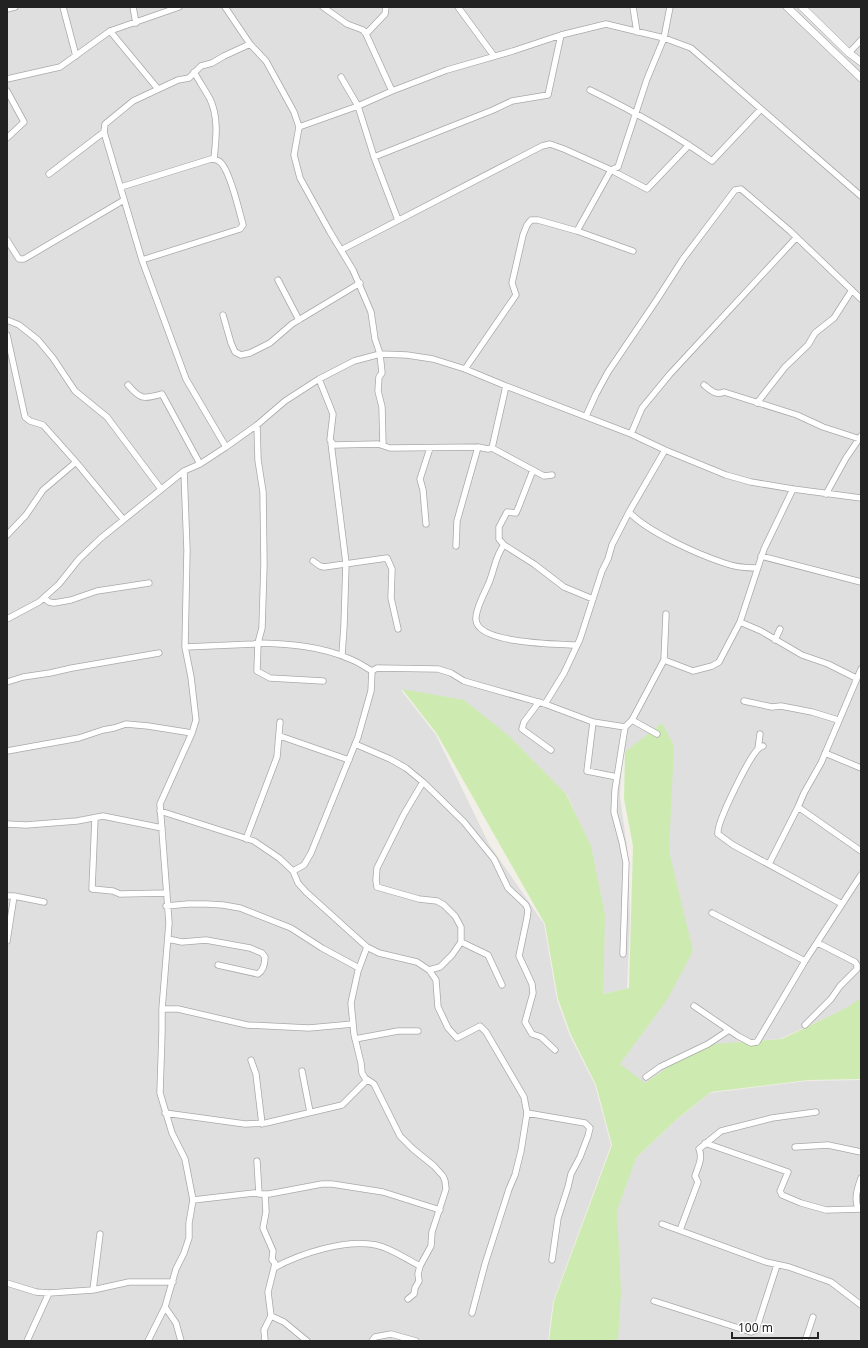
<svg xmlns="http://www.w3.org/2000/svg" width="868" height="1348" font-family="'Noto Sans',sans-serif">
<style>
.residential{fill:#e0dfdf}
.grass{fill:#cdebb0}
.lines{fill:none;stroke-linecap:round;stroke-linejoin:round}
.minor-casing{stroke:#a9a9a9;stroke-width:7}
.tertiary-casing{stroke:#a9a9a9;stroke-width:8}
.minor{stroke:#fff;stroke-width:5.5}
.tertiary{stroke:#fff;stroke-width:7}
</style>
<rect width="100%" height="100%" fill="#f2efe9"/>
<path class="residential" d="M7 7H861V999L847 1008 780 1039 699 1046 644 1084 619 1065 667 851 657 735 622 753 620 797 627 847 630 915 627 989 602 994 590 847 567 795 508 737 463 701 401 690 436 735 489 844 544 924 557 1000 570 1036 595 1085 611 1145 553 1302 548 1341H7Z
M861 1080V1341H611L617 1339 620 1292 616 1212 635 1159 676 1120 710 1093 807 1081Z"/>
<path class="grass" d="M402 689 464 700 509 736 566 794 591 846 605 915 603 994 629 988 633 846 624 799 625 752 662 723 674 746 669 851 693 951 667 1000 620 1064 645 1083 700 1045 782 1039 848 1007 861 998V1079L809 1080 711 1092 677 1119 636 1158 617 1211 621 1292 618 1339 610 1341H549L554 1301 612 1145 596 1085 571 1035 558 999 545 924 437 734Z"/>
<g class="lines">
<defs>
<path id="minor" d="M63 7 76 56
M133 7 136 23
M225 7 250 44 266 61 294 112 299 127 294 155 300 178 330 232 353 270 371 312 375 339 380 354 382 373 379 377 378 391 382 407 383 445
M323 7 347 24 363 30 366 34 392 91
M458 7 494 56
M633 7 637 32
M7 9 15 7
M110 31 158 89
M366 34 385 14 386 7
M849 53 861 40
M194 72C199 81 205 90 210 99 219 118 216 139 214 159
M341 77 358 106 374 157 398 220
M7 79 60 67 110 31 179 7
M590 90C633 111 673 133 712 161L761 109
M7 91 24 122 7 138
M299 127 358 106 392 91 447 70 513 51 561 35 606 24 664 38 691 48 861 196
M374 157 493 110 512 101 548 95 561 35
M49 174 104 132
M121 187 211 159C215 159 219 160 222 164 231 175 238 207 242 221L243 225 240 229 142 260
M577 231 611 170 618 167 647 79 664 38 670 7
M7 240 19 259H24L124 200
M341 250 542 146 550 144 564 149 611 170 647 189 689 145
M278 280 299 320
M223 315 231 343 235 352 241 355 250 353 270 343 292 324 360 283
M7 320 19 325 38 340 53 358 75 391 107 417 161 489
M7 335 25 417 30 421 43 425 76 462
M465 369 516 295 512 283 523 235 527 225 531 220H538L577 231 633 251
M319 379 333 414 330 440 334 445 378 444 390 448 478 447 488 449 492 448 544 476 552 475
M128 385C141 400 143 399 162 394L200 464
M704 385C710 390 716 396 724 392L797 415 823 427 860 439
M757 403 785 367 808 345 815 333 834 318 852 290
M586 416 596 394 608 372 656 301 683 259 735 190 741 189 790 231 861 299
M257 425 258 460 263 492 264 564 262 628 258 643 257 671 270 678 323 681
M631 434 642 408 670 374 796 238
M331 443 346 563 344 626 342 655
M226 447 186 379 142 260 104 132 105 124 133 101 178 80 189 78 201 66 212 63 224 56 250 44
M492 448 506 386
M533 470 519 506 516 513 507 512 499 527V539L504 545 534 564 564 587 593 599
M826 494 846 458 861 436
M629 512 665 450
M426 524 423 490 420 479 430 448
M7 535 26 515 43 490 76 462 123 519
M504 545C495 556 494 572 488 585 484 594 475 610 476 620 478 644 557 644 576 645
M456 546 457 521 478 447
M761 556 861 582
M313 561 320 566 324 567 387 558 392 569 391 598 398 629
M44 598 49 602 54 603 71 600 97 591 149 583
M7 619 39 602 59 584 79 559 101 538 184 471 200 464 226 447 257 425 285 401 319 379 354 361 380 354 407 355 433 359 465 369 506 386 631 434 665 450 726 475 751 482 793 489 861 498
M740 622 761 631 802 655 828 664 856 678
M775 640 780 629
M185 647 254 644 258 643C289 644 321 646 350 659 358 662 365 667 372 671
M664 660 693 671 712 666 719 662 740 622 764 549 793 489
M7 682 23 677 50 673 72 668 159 653
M744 701 772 707 781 706 812 712 838 720
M539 702 524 722 522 729 551 750
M545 704 564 673 580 639 602 571 608 559 612 545 629 512C648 532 697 554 724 563 735 567 746 568 757 568
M632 720 657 734
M593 722 587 771 617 777
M280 736 349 760
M355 744 390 759 406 768 423 782 464 822 494 859 508 888 526 905 528 910 527 918 519 956 532 984 533 993 525 1022 532 1034 541 1037 555 1050
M763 746C761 747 760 747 758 749 749 758 716 823 718 834L733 845 842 904
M758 749 760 734
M7 751 79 738 103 730 114 728 126 724 148 726 192 733
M825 753 861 768
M423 782 404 814 377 868 376 880 377 887 419 899 437 901 444 905 455 916 461 927V942L452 955 440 967 429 970
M798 807 861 851
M160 811 254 841 279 858 293 871 298 883 306 892 367 947 379 953 417 962 429 970 436 980 438 1007 448 1028 457 1038 480 1026 486 1032 524 1097 527 1113 521 1151 515 1175 509 1189 485 1264 472 1313
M95 818 92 889 113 891 120 894 167 893
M7 824 26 825 77 821 103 816 162 828
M246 839 277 757 280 722
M769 864 798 807 804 793 821 763 861 669
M293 871 304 865 311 853 358 737 371 691 372 671 377 668 438 669 451 673 464 681 545 704 593 722 625 727
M7 896H14L44 902
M166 906 188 904H206L223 905 240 908 291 928 322 948 359 968
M712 913 805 961
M168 939 182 942 206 940 250 948 262 953 265 957C265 964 264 970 258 974L218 965
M7 941 14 896
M461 942 488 955 502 985
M367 947 358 971 351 1003 354 1034 361 1063 362 1073 365 1078 374 1084 400 1136 413 1149 434 1166 443 1176 445 1181 446 1189 432 1232 431 1246 420 1266 418 1274 419 1281 415 1288 414 1294 408 1299
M623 954 626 863 622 842 614 812 615 790 625 727 632 720 664 660 666 614
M694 1006 738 1036 751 1043 757 1042 805 961 861 875
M162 1009H178L247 1025 309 1028 353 1024
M805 1025 831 999 840 986 857 969V965L855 962 818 943
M355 1039 398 1031H418
M251 1060 256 1074 262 1124
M302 1071 310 1112
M646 1077 660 1067 708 1044 729 1030
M165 1113 245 1124 266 1123 342 1105 367 1080
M527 1113 585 1123 590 1128 588 1136 580 1157 571 1174 568 1187 558 1218 552 1260
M705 1143 788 1172 780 1191 782 1195 801 1203 826 1210 861 1209
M795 1147 828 1145 861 1152
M257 1161 259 1194
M265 1194 266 1212 263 1228 273 1251 272 1260 275 1263 274 1268
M193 1200 254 1193 262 1194H269L322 1184H332L383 1192 440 1210
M859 1209C853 1200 858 1187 861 1178
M662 1224 766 1262 789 1267 831 1282 861 1305
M680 1230 698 1182 695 1176C698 1167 703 1158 699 1149L721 1131 772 1118 816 1112
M7 1283 36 1292 49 1293 93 1290 129 1282H173
M93 1290 100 1234
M654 1301 751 1332 756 1330 777 1265
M271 1316 284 1322 307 1341
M27 1341 49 1293
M148 1341 165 1307
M181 1341 176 1323 165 1307 176 1269 184 1253 189 1238V1223L193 1200 185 1159 172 1133 160 1093 162 1031V1009L169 923 160 804 192 733 196 720 191 677 185 647 187 550 184 471
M265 1341 264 1330 271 1316 268 1292 274 1268C301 1253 346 1239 376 1245 391 1248 406 1259 420 1266
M372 1341 375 1337 391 1334 416 1341
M805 1341 813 1317"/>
<path id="tertiary" d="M787 7 861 78
M802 7 849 53 861 62"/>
</defs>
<use href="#minor" class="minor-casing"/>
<use href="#tertiary" class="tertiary-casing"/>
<use href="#minor" class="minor"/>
<use href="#tertiary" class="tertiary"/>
</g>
<rect width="868" height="1348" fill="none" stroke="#222222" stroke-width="16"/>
<path d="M732 1332v6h86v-6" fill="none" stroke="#222222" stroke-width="2"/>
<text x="738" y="1332" font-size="12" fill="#222222" stroke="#ffffff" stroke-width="3" paint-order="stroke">100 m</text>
</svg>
